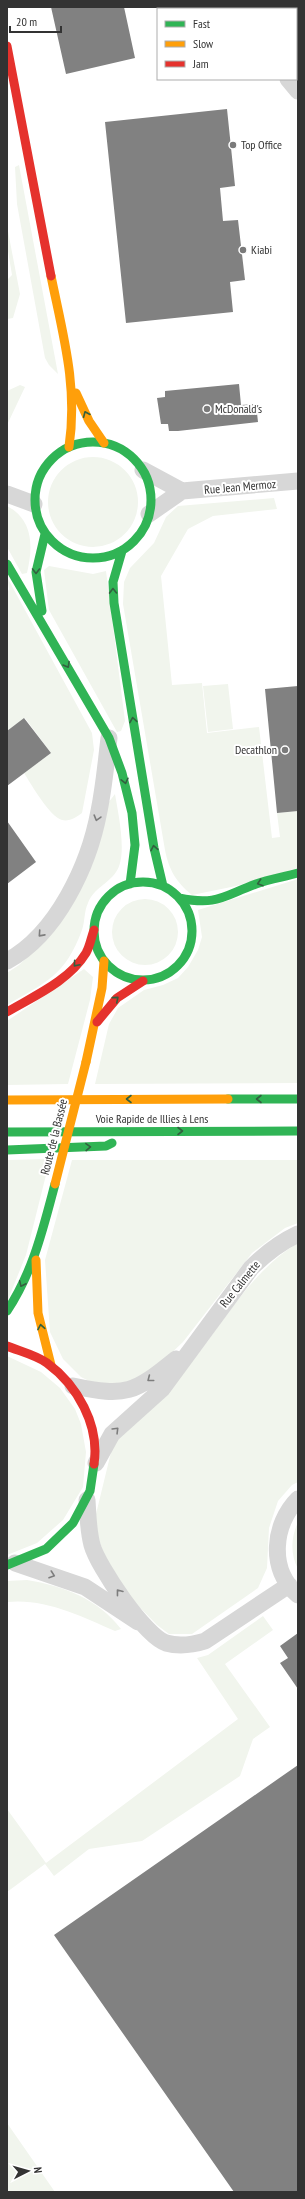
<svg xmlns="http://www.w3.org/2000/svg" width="305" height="2199" font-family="'PT Sans Narrow',sans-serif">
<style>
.green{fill:#f1f5ed}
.building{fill:#818181}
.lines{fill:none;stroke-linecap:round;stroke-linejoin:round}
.street{stroke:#d7d7d7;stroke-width:17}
.fast{stroke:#30b455;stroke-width:9}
.slow{stroke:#ff9f0a;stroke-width:9}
.jam{stroke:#e5322d;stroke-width:9}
.slow-bridge{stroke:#ff9f0a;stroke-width:9}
.oneway{stroke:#32603f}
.oneway2{stroke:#7d7d7d}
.poi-dot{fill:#7a7a7a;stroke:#fff;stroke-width:1.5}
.labels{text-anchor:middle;stroke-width:4;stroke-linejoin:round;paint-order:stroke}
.poi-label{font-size:12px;fill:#333;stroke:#fff;text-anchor:start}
.street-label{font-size:12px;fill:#333;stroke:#fff}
</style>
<rect width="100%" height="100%" fill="#fff"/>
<path class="green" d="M19 165 58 374 49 365 45 358 17 204 15 167Z
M7 226 20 294 13 318 7 319V280L12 275 7 245Z
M20 385 25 387 7 425V391Z
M48 502a45 45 0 1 1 90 0a45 45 0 1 1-90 0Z
M274 498 277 509 213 516 188 529 161 576 172 685 202 683 207 733 259 727 272 838 280 837 277 813 298 811V868L236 886 192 895C176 882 169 870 165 850L123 604 124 582 130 568 154 543 166 517 178 506Z
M7 506C34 520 33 548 27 573L22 574 7 547Z
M49 566 93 574 106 571 125 721 121 731 117 732 49 610 44 570Z
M7 577 92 733 94 750 82 813C77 817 69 822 62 820 50 817 31 784 24 773L51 753 25 718 7 731V594L9 589Z
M228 684 233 729 208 732 203 686Z
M115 794C118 813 128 856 116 872 108 884 94 888 88 903 84 911 85 922 82 930 65 976 46 982 7 1005V973L19 965 49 936 105 807Z
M298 879V1083L95 1084 109 1024 118 1008 144 990 163 985 178 978 188 967 198 950 202 937 198 910Z
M112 932a33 33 0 1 1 66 0a33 33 0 1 1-66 0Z
M84 969 93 977 90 1000 68 1084 7 1085V1021Z
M50 1159 26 1255 7 1302V1160Z
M72 1160H298V1223L285 1228 252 1253 183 1342 162 1362 125 1385 91 1382 81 1377 63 1359 50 1332 45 1260Z
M298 1243V1482L292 1485 278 1501 269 1528 267 1568 258 1588 192 1634H169L157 1625 124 1591 109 1568 96 1531V1514L113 1444C137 1420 163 1396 185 1370 222 1327 249 1272 298 1243Z
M7 1356 41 1372 60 1388 75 1409 81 1424 86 1452 83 1487 63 1520 37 1543 7 1555Z
M298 1522V1569C290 1554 291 1537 298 1522Z
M27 1580C64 1586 98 1599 121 1629L115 1631C81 1616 45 1598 7 1602V1581Z
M263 1616 273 1630 225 1664 270 1727 253 1739 240 1776 142 1841 89 1849 54 1876 45 1864 7 1892V1809L46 1863 238 1719 197 1658 208 1655Z
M7 2123 55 2192H7Z"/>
<path class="building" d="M51 7H124L135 58 66 74Z
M227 109 235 186 220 188 223 221 238 220 245 280 230 282 233 312 126 323 105 122Z
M239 384 241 405 256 404 258 422 178 431H169L168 424H161L157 398 165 397V391Z
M298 686V811L277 813 265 689Z
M24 718 51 753 7 786V731Z
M7 821 36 862 7 884Z
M298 1633V1689L280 1663 288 1658 280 1646Z
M298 1765V2192H234L54 1935Z"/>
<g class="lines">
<path class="street" d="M229 7 231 9
M288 79 298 91
M143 470 182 491
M7 494 34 504
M149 514 182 491 298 481
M7 961C57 934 89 865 99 811 104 787 106 763 109 738
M73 1386C127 1397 134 1393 176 1359
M96 1463 112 1434 162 1389 251 1268C265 1254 279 1243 298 1234
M298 1499C273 1524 268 1570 298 1595
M87 1500C88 1515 88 1530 92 1545 98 1567 145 1636 166 1643 180 1647 192 1645 205 1641L289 1585
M15 1563 85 1587 138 1622"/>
<path class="fast" d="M35 500a58 58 0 1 1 116 0a58 58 0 1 1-116 0Z
M122 551 113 582 114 603 154 848 163 886
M7 564 109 738 122 773 132 813 135 845 130 884
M42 611 36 572 45 534
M94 931a49 49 0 1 1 98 0a49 49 0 1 1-98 0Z
M179 898C217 906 223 896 256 884 269 879 284 877 298 873
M228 1099H298
M7 1132 298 1131
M7 1150 106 1146 112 1143
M7 1311C33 1272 43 1229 55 1184
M7 1565 46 1549 73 1523 90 1491 94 1464"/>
<path class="slow" d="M51 276C63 335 78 386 69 447
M76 393 89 421 104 443
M86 1062 102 988 104 961
M7 1100 228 1099
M36 1260 38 1313 51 1365"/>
<path class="jam" d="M7 46 51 276
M7 1012C34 996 69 981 86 953 90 946 91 938 94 930
M97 1022 117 998 143 981
M7 1346C19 1351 36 1355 47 1363 77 1385 100 1425 94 1464"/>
<path class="slow-bridge" d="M55 1184 86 1062"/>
</g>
<defs><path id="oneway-chevron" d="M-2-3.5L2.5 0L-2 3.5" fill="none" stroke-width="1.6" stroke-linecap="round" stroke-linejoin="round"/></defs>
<g class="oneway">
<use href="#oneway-chevron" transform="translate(86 414) rotate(-113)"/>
<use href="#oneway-chevron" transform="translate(36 571) rotate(90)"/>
<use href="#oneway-chevron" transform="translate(113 591) rotate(-91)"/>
<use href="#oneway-chevron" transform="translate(67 665) rotate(60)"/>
<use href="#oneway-chevron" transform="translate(133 720) rotate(-99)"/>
<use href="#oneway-chevron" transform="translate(125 781) rotate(77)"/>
<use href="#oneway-chevron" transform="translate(154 848) rotate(-101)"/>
<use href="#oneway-chevron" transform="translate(260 883) rotate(162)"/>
<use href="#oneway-chevron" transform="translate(76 964) rotate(131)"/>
<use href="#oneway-chevron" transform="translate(116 999) rotate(-40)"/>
<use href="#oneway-chevron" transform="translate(129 1099) rotate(180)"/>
<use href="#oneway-chevron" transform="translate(259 1099) rotate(180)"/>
<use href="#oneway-chevron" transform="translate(180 1131)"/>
<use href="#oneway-chevron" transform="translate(88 1147) rotate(-2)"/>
<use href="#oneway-chevron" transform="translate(22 1284) rotate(115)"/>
<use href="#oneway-chevron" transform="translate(41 1327) rotate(-100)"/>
</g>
<g class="oneway2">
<use href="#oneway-chevron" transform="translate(97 818) rotate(106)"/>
<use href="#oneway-chevron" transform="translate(41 934) rotate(132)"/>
<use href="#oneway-chevron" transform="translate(150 1379) rotate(142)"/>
<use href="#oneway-chevron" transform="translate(116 1430) rotate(-45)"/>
<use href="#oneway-chevron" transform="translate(52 1575) rotate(19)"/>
<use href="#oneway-chevron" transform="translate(119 1592) rotate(-128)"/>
</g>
<g class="poi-dot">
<circle cx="233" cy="145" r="4"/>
<circle cx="243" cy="250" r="4"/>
<circle cx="207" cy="409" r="4"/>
<circle cx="285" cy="750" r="4"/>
</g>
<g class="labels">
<g class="poi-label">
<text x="241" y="149">Top Office</text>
<text x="251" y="254">Kiabi</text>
<text x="215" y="413">McDonald's</text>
<text x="277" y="754" text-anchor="end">Decathlon</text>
</g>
<g class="street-label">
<text transform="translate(240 487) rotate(-5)" y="4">Rue Jean Mermoz</text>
<text x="152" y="1123">Voie Rapide de Illies à Lens</text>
<text transform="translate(54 1137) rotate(-76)" y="4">Route de la Bassée</text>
<text transform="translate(240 1284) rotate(-51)" y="4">Rue Calmette</text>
</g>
</g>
<rect width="305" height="2199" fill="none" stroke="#333333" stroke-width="16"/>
<rect x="157" y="8" width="140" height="72" fill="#ffffff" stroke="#adadad"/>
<rect x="165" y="21" width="20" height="6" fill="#30b455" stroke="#adadad"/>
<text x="193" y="28" font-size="12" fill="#333333">Fast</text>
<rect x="165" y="41" width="20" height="6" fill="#ff9f0a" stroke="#adadad"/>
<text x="193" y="48" font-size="12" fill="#333333">Slow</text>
<rect x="165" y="61" width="20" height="6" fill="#e5322d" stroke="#adadad"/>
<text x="193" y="68" font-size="12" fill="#333333">Jam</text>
<g transform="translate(28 2171) rotate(84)" stroke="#ffffff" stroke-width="3" paint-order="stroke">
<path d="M0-3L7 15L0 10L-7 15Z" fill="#333333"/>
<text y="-6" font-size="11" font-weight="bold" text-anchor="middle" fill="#333333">N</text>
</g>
<path d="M10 26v6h51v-6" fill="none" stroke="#333333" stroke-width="2"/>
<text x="16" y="26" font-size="12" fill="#333333" stroke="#ffffff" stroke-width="3" paint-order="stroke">20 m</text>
</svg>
